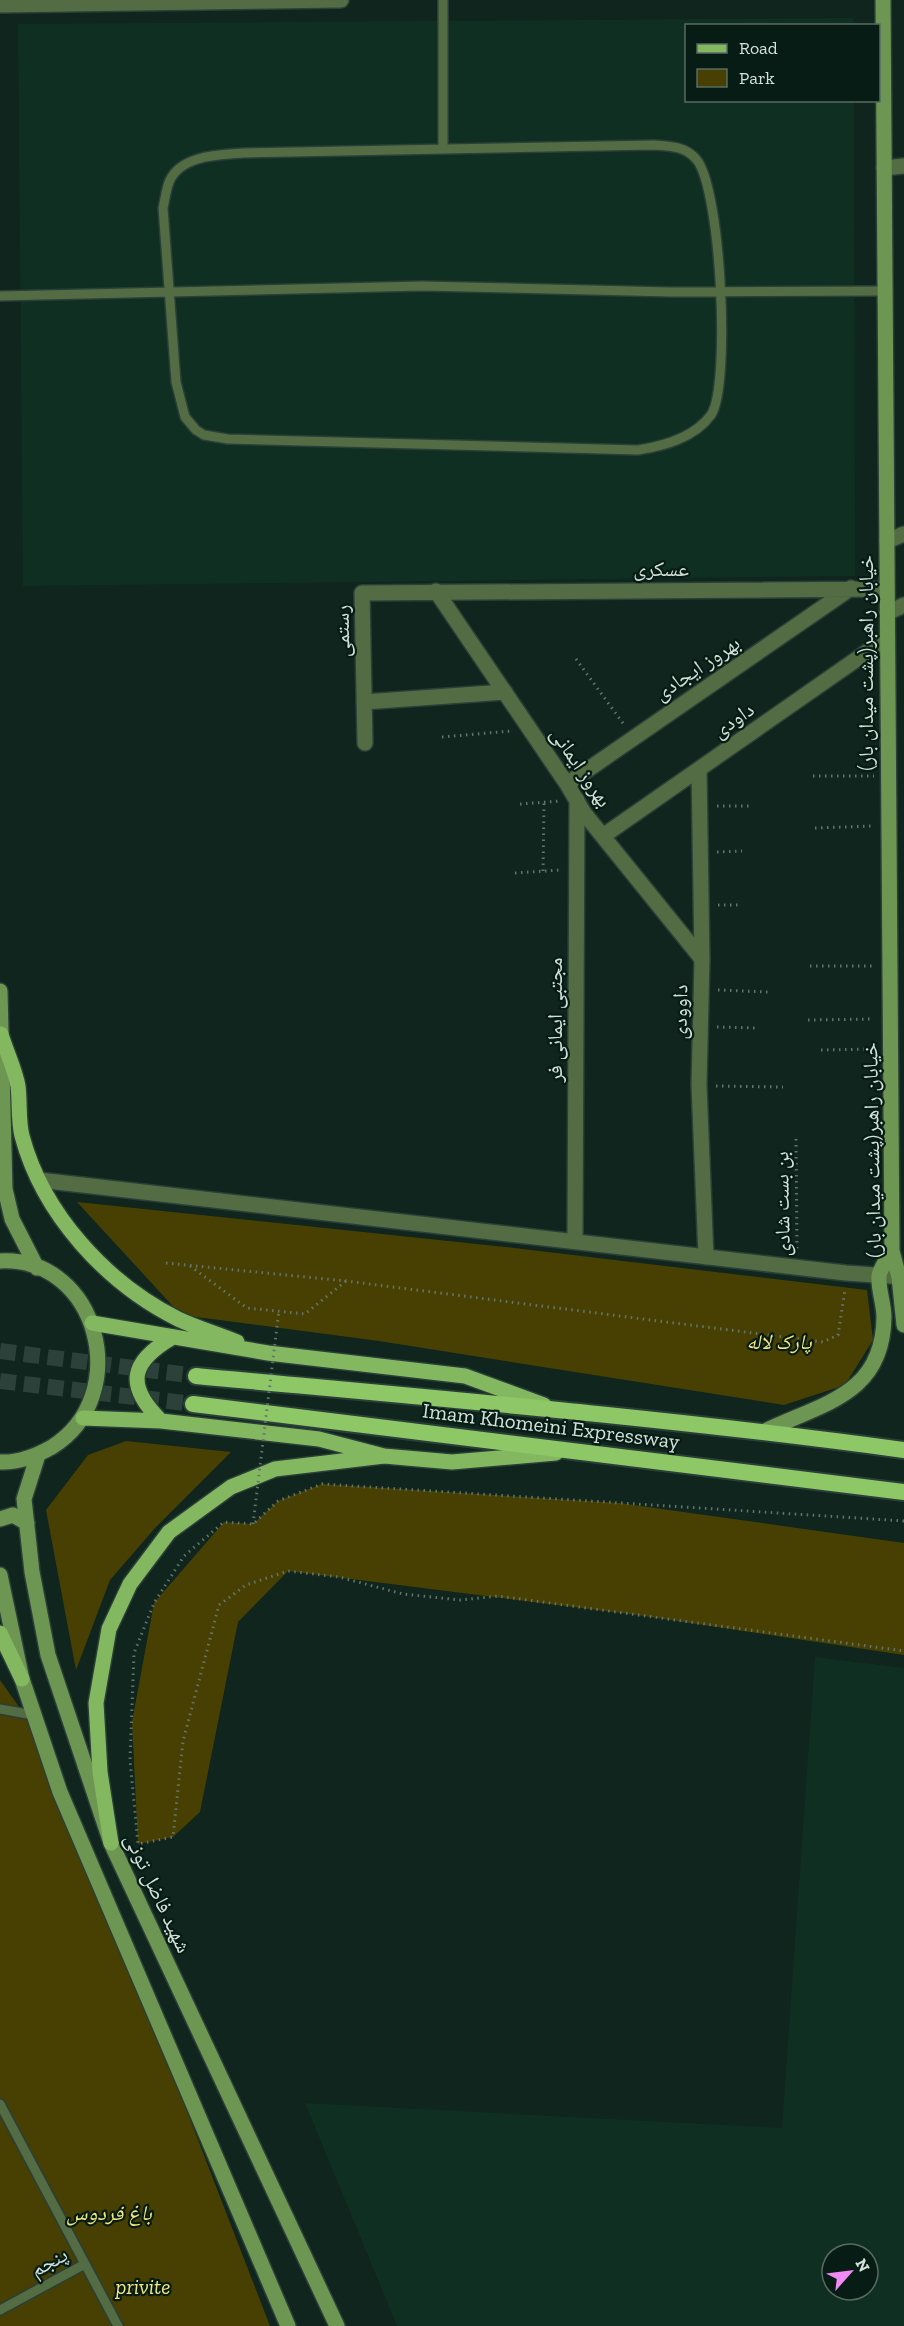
<svg xmlns="http://www.w3.org/2000/svg" width="904" height="2326" font-family="'Zilla Slab','Noto Naskh Arabic',serif">
<style>
.built{fill:#102f23;fill-rule:evenodd}
.green{fill:#484003}
.lines{fill:none;stroke-linecap:round;stroke-linejoin:round}
.trunk-tunnel{stroke:#2c4139;stroke-width:16;stroke-dasharray:16 8;stroke-linecap:butt}
.service-casing{stroke:#2a3f37;stroke-width:12}
.minor-casing{stroke:#2a3f37;stroke-width:18}
.tertiary-casing{stroke:#2a3f37;stroke-width:18}
.secondary-casing{stroke:#2a3f37;stroke-width:18}
.primary-casing{stroke:#2a3f37;stroke-width:18}
.trunk-casing{stroke:#2a3f37;stroke-width:20}
.path{stroke:#62756d;stroke-width:3;stroke-dasharray:1.5 4.5;stroke-linecap:butt}
.service{stroke:#536c43;stroke-width:9}
.minor{stroke:#536c43;stroke-width:15}
.tertiary{stroke:#536c43;stroke-width:15}
.secondary{stroke:#6e9653;stroke-width:15}
.primary{stroke:#84b860;stroke-width:15}
.trunk{stroke:#8ec766;stroke-width:16}
.path-bridge{stroke:#62756d;stroke-width:3;stroke-dasharray:1.5 4.5;stroke-linecap:butt}
.labels{text-anchor:middle;stroke-width:4.5;stroke-linejoin:round;paint-order:stroke}
.street-label{font-size:21px;fill:#d3e1da;stroke:#061c14}
.park-label{font-size:21px;font-style:italic;fill:#f4e681;stroke:#061c14}
</style>
<rect width="100%" height="100%" fill="#0f251d"/>
<path class="built" d="M853 18V26H686V100L854 101 855 576 23 586 18 24Z
M815 1657 904 1668V2326H397L305 2103 782 2128ZM832 2254H868V2290H832Z"/>
<path class="green" d="M77 1202 505 1247 867 1290 873 1340 845 1385 784 1405 379 1341 181 1315Z
M126 1441 231 1452 155 1528 110 1580 76 1670 46 1510 88 1455Z
M322 1484 619 1503 904 1543V1655L637 1615 288 1571 238 1622 200 1812 173 1837 138 1844 132 1722 154 1603 224 1522 253 1524 278 1501Z
M0 1680 44 1742 270 2326H0Z"/>
<g class="lines">
<path class="trunk-tunnel" d="M0 1351 196 1376
M0 1381 193 1404"/>
<defs>
<path id="service" d="M654 145C669 146 685 146 696 159 721 186 731 386 711 415 694 438 664 446 638 450L228 439 204 435 196 430 185 417 176 382 163 208C165 200 166 188 170 180 182 155 219 155 243 153Z
M443 149V0
M0 296 422 286 671 292 885 291
M0 1709 33 1715
M0 2104 118 2326
M0 2310 85 2264"/>
<path id="minor" d="M884 168 904 166
M887 541 904 534
M436 591 567 784 584 813 702 959
M887 613 904 605
M364 702 505 692
M365 743 362 593 886 589
M699 769 702 959 699 1085 706 1257
M567 784 851 588
M603 836 887 638
M575 1240 577 800"/>
<path id="tertiary" d="M0 5 341 0
M39 1180 846 1273 904 1277"/>
<path id="secondary" d="M883 0 892 1251 899 1277 904 1325
M0 991 5 1189 12 1219 37 1268
M0 1261C99 1256 134 1396 52 1447 36 1456 19 1463 0 1462
M765 1431C823 1403 883 1395 884 1317 884 1304 878 1289 879 1276 880 1268 888 1258 892 1251
M38 1455 24 1499 32 1572 48 1655 111 1843 337 2326
M0 1519 13 1515 27 1523
M0 1575 22 1679 60 1792 288 2326"/>
<path id="primary" d="M1 1034C6 1051 15 1069 18 1086 20 1102 18 1120 22 1136 43 1214 106 1283 178 1319 197 1328 218 1334 237 1342
M92 1323 268 1353 465 1376 544 1405
M83 1418 161 1421 319 1439 384 1456 452 1462 556 1453
M161 1421C125 1385 130 1362 173 1337
M0 1633 22 1679
M111 1843 100 1772 96 1703 109 1629 130 1584 169 1532 231 1487 275 1469 384 1456"/>
<path id="trunk" d="M196 1376C432 1398 669 1418 904 1450
M193 1404 904 1492"/>
</defs>
<use href="#service" class="service-casing"/>
<use href="#minor" class="minor-casing"/>
<use href="#tertiary" class="tertiary-casing"/>
<use href="#secondary" class="secondary-casing"/>
<use href="#primary" class="primary-casing"/>
<use href="#trunk" class="trunk-casing"/>
<path class="path" d="M576 659 625 726
M442 737 511 731
M813 776H874
M520 804 560 801
M717 806H753
M815 828 872 826
M717 852 742 851
M543 871 544 803
M515 873 560 870
M718 905H739
M810 966H873
M718 990 768 992
M808 1020 873 1019
M717 1027 757 1028
M821 1050 873 1049
M716 1086 783 1087
M796 1139 797 1251
M166 1263 346 1281 823 1342 838 1335 845 1290
M190 1266 247 1308 305 1314 346 1281
M904 1521 322 1484 278 1501 253 1524 224 1522 184 1556 154 1603 134 1653 130 1760 138 1844 173 1837 183 1741 219 1605 246 1585 288 1571 339 1577 403 1594 460 1600 498 1596 904 1651"/>
<use href="#service" class="service"/>
<use href="#minor" class="minor"/>
<use href="#tertiary" class="tertiary"/>
<use href="#secondary" class="secondary"/>
<use href="#primary" class="primary"/>
<use href="#trunk" class="trunk"/>
<path class="path-bridge" d="M253 1524 279 1310"/>
</g>
<g class="labels">
<g class="street-label">
<text x="661" y="576">عسکری</text>
<text transform="translate(342 631) rotate(-91)" y="7">رستمی</text>
<text transform="translate(866 663) rotate(-90)" y="7">خیابان راهبر(پشت میدان بار)</text>
<text transform="translate(697 668) rotate(-34)" y="7">بهروز ایجادی</text>
<text transform="translate(733 720) rotate(-35)" y="7">داودی</text>
<text transform="translate(581 767) rotate(56)" y="7">بهروز ایمانی</text>
<text transform="translate(680 1012) rotate(-89)" y="7">داوودی</text>
<text transform="translate(555 1020) rotate(-90)" y="7">مجتبی ایمانی فر</text>
<text transform="translate(872 1150) rotate(-91)" y="7">خیابان راهبر(پشت میدان بار)</text>
<text transform="translate(782 1204) rotate(-91)" y="7">بن بست شادی</text>
<text transform="translate(551 1426) rotate(7)" y="7">Imam Khomeini Expressway</text>
<text transform="translate(158 1893) rotate(65)" y="7">شهید فاضل تونی</text>
<text transform="translate(49 2262) rotate(-29)" y="7">پنجم</text>
</g>
<g class="park-label">
<text x="779" y="1349">پارک لاله</text>
<text x="109" y="2220">باغ فردوس</text>
<text x="143" y="2294">privite</text>
</g>
</g>
<rect x="685" y="24" width="195" height="78" fill="#061c14" stroke="#586b63" stroke-width="1.5"/>
<rect x="697" y="44" width="30" height="9" fill="#84b860" stroke="#586b63" stroke-width="1.5"/>
<text x="739" y="54" font-size="18" fill="#d3e1da">Road</text>
<rect x="697" y="69" width="30" height="18" fill="#484003" stroke="#586b63" stroke-width="1.5"/>
<text x="739" y="84" font-size="18" fill="#d3e1da">Park</text>
<g transform="translate(850 2272) rotate(62)"><circle r="28" fill="#061c14" stroke="#586b63" stroke-width="1.5"/>
<path d="M0-4.5L10 22L0 15L-10 22Z" fill="#f18af4"/>
<text y="-9" font-size="16" font-weight="bold" text-anchor="middle" fill="#d3e1da">N</text>
</g>
</svg>
